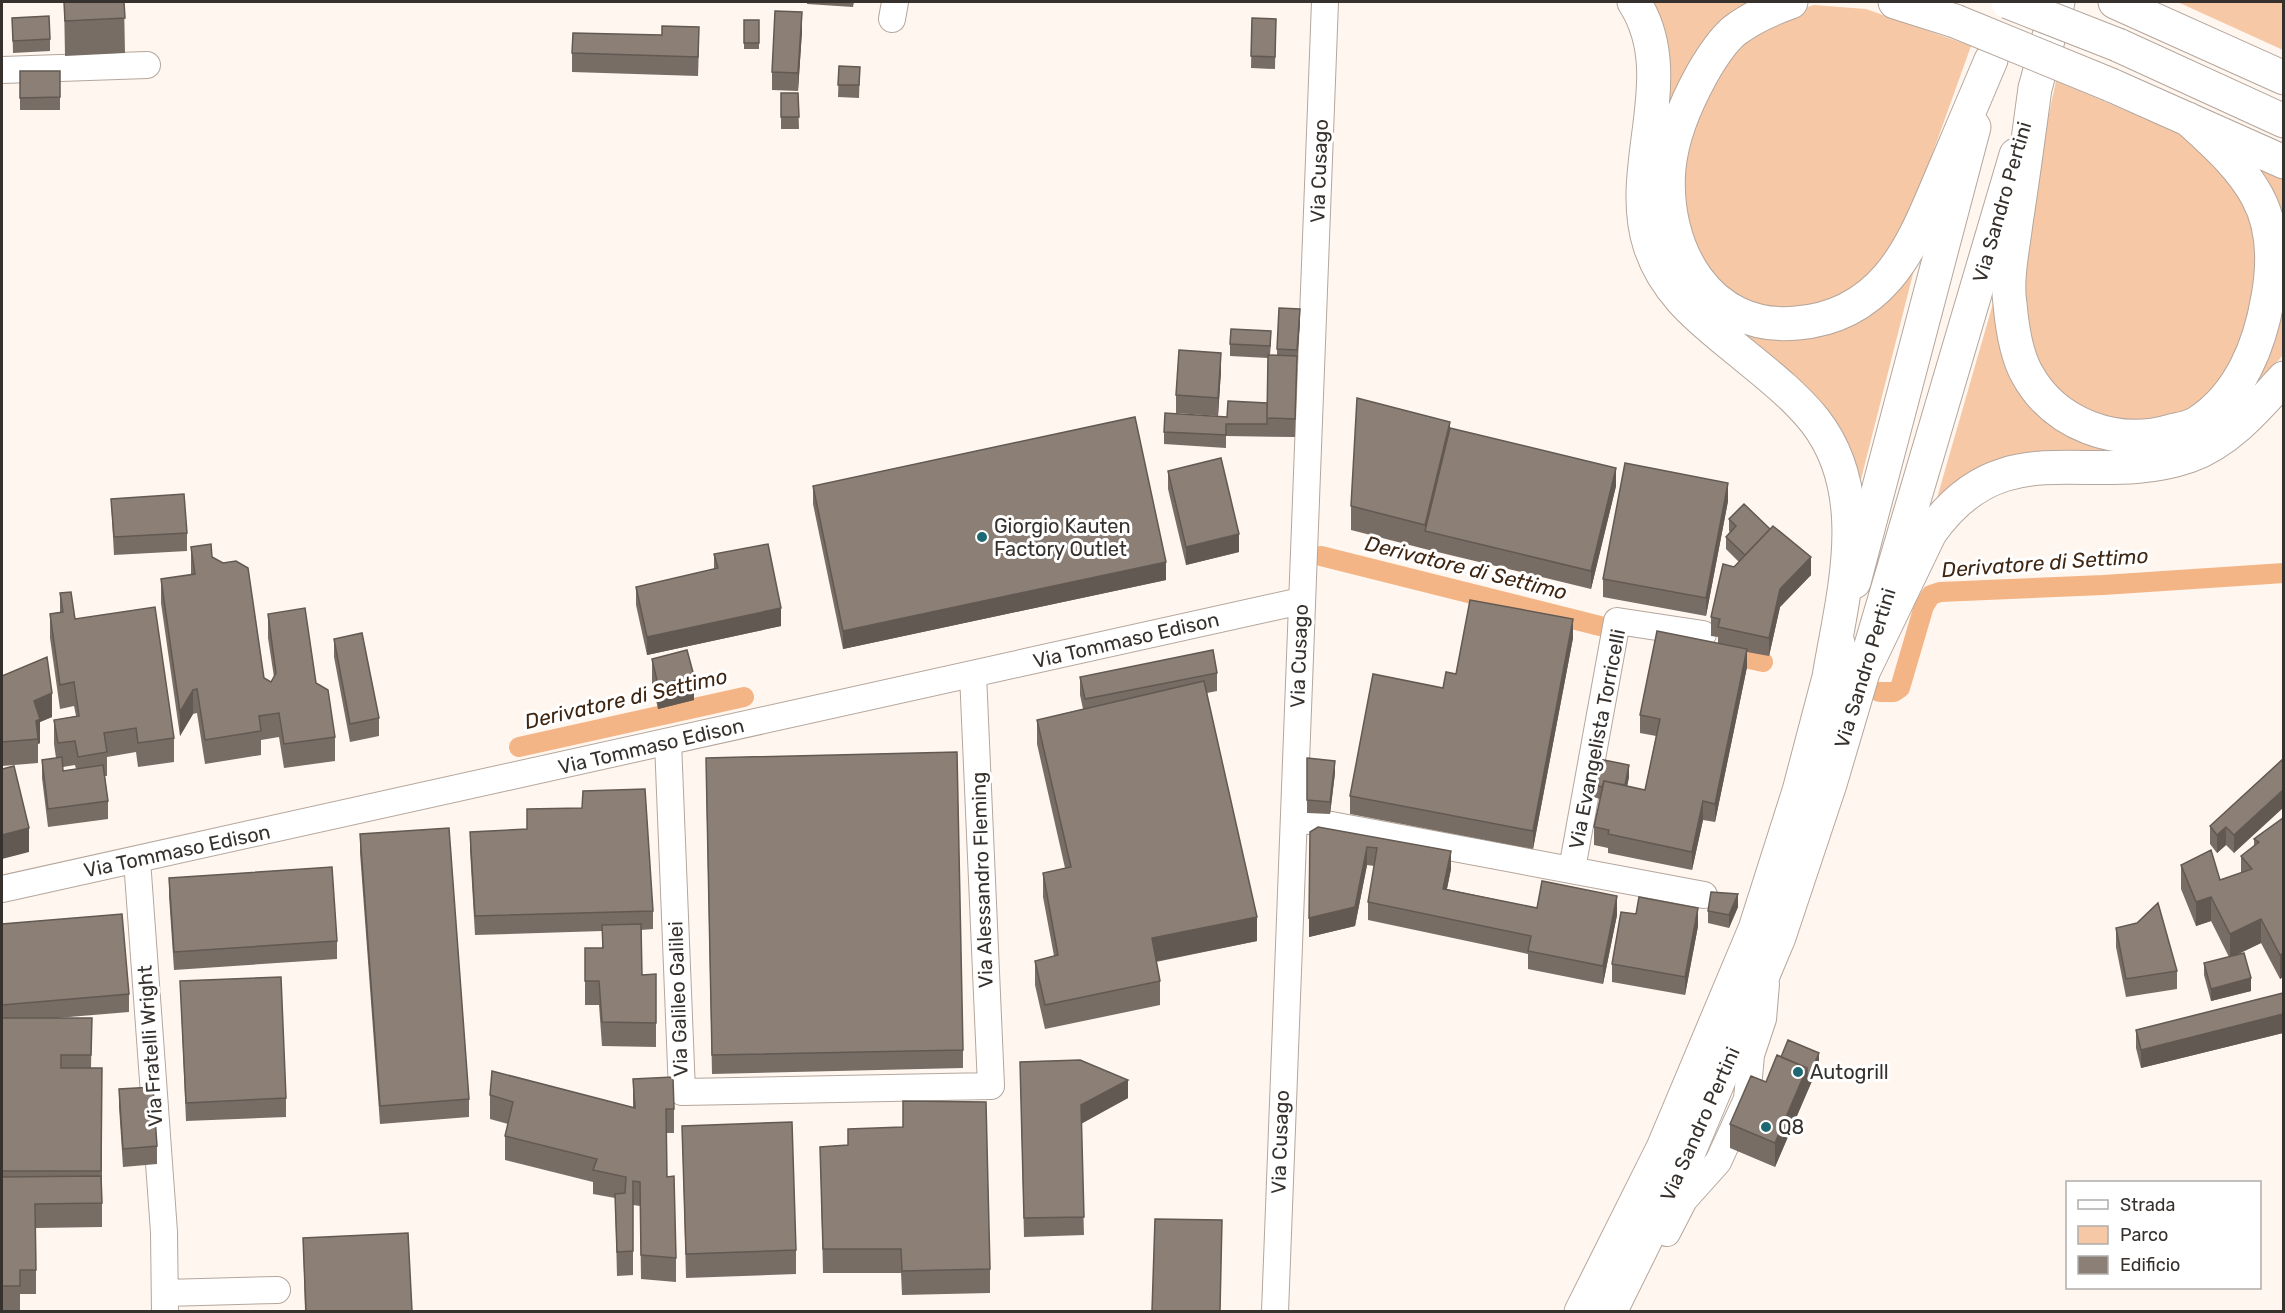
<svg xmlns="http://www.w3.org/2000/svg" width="2285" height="1313" font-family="Rubik,sans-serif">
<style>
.green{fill:#f6c8a5}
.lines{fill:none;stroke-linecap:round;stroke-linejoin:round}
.canal{stroke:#f3b586;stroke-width:20}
.minor-casing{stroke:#b4a69c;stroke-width:28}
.major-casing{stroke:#b4a69c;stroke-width:35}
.highway-casing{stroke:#b4a69c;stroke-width:35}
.minor{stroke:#fff;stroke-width:26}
.major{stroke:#fff;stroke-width:33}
.highway{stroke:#fff;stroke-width:33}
.highway-bridge-casing{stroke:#b4a69c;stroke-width:35;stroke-linecap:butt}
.highway-bridge{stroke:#fff;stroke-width:33}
.wall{fill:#786d65;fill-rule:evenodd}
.shaded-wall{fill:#625952}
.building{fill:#8c7f75;stroke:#625952;stroke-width:1.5}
.poi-dot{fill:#1e6873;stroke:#fff;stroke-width:2}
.labels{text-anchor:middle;stroke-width:6;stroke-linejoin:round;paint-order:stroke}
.street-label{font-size:20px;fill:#36312d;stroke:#fff}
.poi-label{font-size:20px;fill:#36312d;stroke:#fff;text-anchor:start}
.water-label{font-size:21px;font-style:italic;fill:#3f2612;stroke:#fff}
</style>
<rect width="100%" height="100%" fill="#fff6ef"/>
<path class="green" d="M1646 2H1758C1722 17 1699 49 1683 83 1663 126 1649 182 1661 229 1684 317 1785 366 1865 315 1887 301 1902 280 1917 258L1855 503C1838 413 1792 385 1726 331 1703 312 1675 288 1663 260 1628 177 1694 77 1646 2Z
M2176 2H2283V50L2182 4Z
M1814 5 1866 9 1971 46 1923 180 1893 249 1865 289 1803 314 1731 301 1682 232 1684 134 1740 39 1788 13Z
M2056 81 2188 137 2234 177 2261 240 2248 340 2201 407 2138 427 2068 406 2034 362 2018 306 2032 193Z
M2250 160 2283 176V355C2248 396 2214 437 2161 452 2114 456 2054 449 2010 460 1982 467 1959 482 1937 498L1996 293C2000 317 2001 347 2013 368 2033 408 2071 442 2117 446 2135 447 2154 448 2171 443 2265 416 2285 283 2272 199 2268 186 2258 172 2250 160Z"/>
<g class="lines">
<path class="canal" d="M1321 556 1600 626
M1722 653 1763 662
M1879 692H1894L1900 688 1924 606 1931 595 1940 592 2103 585 2284 573
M519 747 744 697"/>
<defs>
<path id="minor" d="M892 19 895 2
M2 70 147 65
M668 742 682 1092 991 1086 973 674
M1294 818 1704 895
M137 860 164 1232 165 1312
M1572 869 1617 621 1703 634
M2 889 1301 601
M1667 1233 1684 1200 1718 1162 1747 1099 1751 1055 1763 1019 1766 984
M165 1293 277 1290
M1275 1312 1325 2"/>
<path id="major" d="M2036 85 2058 2
M1854 582 1974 127
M1581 1312 1663 1148 1755 929 1799 791 1838 643
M1610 1312 1688 1154 1779 937 1830 784 2016 155"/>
<path id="highway" d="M1634 2C1682 76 1624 167 1650 246 1664 289 1695 315 1728 342 1758 367 1791 391 1815 421 1871 493 1844 590 1830 671
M1791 2C1771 9 1751 18 1734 31 1721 42 1710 60 1702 74 1686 103 1672 136 1669 168 1662 248 1708 332 1797 323 1834 320 1864 305 1888 277 1913 248 1928 208 1943 173 1959 135 1975 98 1991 60
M1895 2 1955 21
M2115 2 2284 78
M2118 45 2284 121
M2111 85 2284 162
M2035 88C2029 133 2023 178 2016 223 2013 248 2006 279 2010 304 2012 326 2016 355 2027 374 2055 425 2117 447 2171 431 2179 429 2189 428 2197 423 2240 396 2260 345 2268 297 2274 264 2274 227 2257 196 2240 165 2214 143 2188 119
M1865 668 1930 533C2004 427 2091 490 2189 456 2228 442 2257 408 2284 378"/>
</defs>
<use href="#minor" class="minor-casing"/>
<use href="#major" class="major-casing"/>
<use href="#highway" class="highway-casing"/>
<use href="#minor" class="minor"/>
<use href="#major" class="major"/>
<use href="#highway" class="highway"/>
<defs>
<path id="highway-bridge" d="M2008 2 2118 45
M1955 21 2111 85"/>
</defs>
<use href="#highway-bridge" class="highway-bridge-casing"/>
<use href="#highway-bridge" class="highway-bridge"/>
</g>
<path class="wall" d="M64 2H124L125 53 65 56Z
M807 2H854L853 7 807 4Z
M12 18 50 39V51L13 53Z
M1252 18 1276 19 1275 69 1251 68Z
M744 20H759V49H744Z
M802 31 798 91 772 90V72Z
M699 45 698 76 572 72V53Z
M839 66 860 67 859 98 838 97Z
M20 71H60V110H20Z
M781 93H798L799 129H781Z
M1300 321 1297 363 1295 437 1226 436V448L1164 444V432L1227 417 1267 403 1268 358 1230 356V344L1271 343 1270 355H1277V349Z
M1221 371 1218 416 1176 413V395Z
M1450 428 1616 486 1591 589 1425 549 1351 530V506Z
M1168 471 1239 552 1186 565 1168 489Z
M813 486 1166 580 843 649 813 504Z
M111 499 187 533V551L114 555Z
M1728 501 1706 616 1603 597V579Z
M1729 519 1811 575 1780 607 1769 656 1747 652V667L1715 822 1703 820 1692 870 1608 853V848L1594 845V827L1600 799 1593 797V785L1629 777 1627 786 1645 790 1656 736 1640 733V715L1718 643V637L1711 636V617L1734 567 1739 562 1726 549V537L1730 532 1729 531Z
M191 547 212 557 264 678 271 682 274 677 268 638V614L316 683 335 737V761L284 768 279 737 261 740V755L205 764 197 713 193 714 180 736 161 603V579L191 575Z
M714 554 781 626 647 655 636 605V587L714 569Z
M60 593 75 619 174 738V762L138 767 136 752 107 757V776H105L108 801V819L48 827 42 778V760L56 758 54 744V720L76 716 74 706 60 709 50 638V614L60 612ZM75 765 76 769 63 771V767Z
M1573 638 1533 849 1350 814V796L1456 674Z
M334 639 379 718V736L350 742 334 657Z
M652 659 694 700 658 709 652 683Z
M1217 673V691L1207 693 1257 941 1156 962 1160 981V1005L1045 1029 1035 985V961L1054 956 1043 897V873L1065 868 1037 744V720L1083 709 1080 695V677Z
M2 676 52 717 40 722V743L38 744V763L2 766Z
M1307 758 1335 773 1330 814 1307 813Z
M2283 759 2234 853 2226 845 2217 853 2210 844V826Z
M706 776 963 1050V1068L712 1074Z
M2283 818V977L2280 979 2261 943 2238 954 2251 991 2211 1001 2204 975V963L2229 957 2211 921 2196 926 2181 889V865L2220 880 2241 873V856L2254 846V839Z
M1318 827 1451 869 1447 889 1537 908 1617 915 1603 984 1528 969V954L1368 920V902L1374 866 1367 865 1355 926 1309 937Z
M470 832 653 911V929L641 930 642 975 656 1023V1047L602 1046 599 1005H585V948H602V931L475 935 470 850Z
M360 834 469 1099V1117L380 1124 360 853Z
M169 878 337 941V959L174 970 169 896Z
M1738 907 1729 928 1708 923V911Z
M1636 914 1698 926 1685 995 1612 982V964Z
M2 924 129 994V1012L57 1018H92L91 1068H102V1227L36 1228V1294H20V1310H2Z
M2116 928 2177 971V989L2126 997 2116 947Z
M180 981 286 1098V1117L186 1121Z
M2283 993V1033L2141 1068 2136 1048V1030Z
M1781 1057 1819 1065 1775 1167 1730 1148V1124L1766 1082Z
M1020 1062 1128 1098 1081 1123 1084 1235 1024 1237Z
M633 1079 674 1109V1133H667V1177L676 1258V1282L641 1279 640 1206 633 1205V1275L617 1276 615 1198 593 1194V1182L505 1160V1136L508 1124 490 1119V1095L633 1107Z
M119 1089 157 1146V1164L123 1167 119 1107Z
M903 1101 990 1269V1293L902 1295 901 1273H823L820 1147 848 1145 903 1127Z
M682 1126 796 1250V1274L686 1278Z
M303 1238 412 1311H305Z"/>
<path class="shaded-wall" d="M802 12V31L798 91V73Z
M1300 309V321L1297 363V350Z
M1221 353V371L1218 416V398Z
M1450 422V446L1425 531V525Z
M1616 468V486L1591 589V571Z
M1728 483V501L1706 616V598Z
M1239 534V552L1186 565V547Z
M1811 557V575L1780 607 1769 656V638L1780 589Z
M1166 562V580L843 649V631Z
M781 608V626L647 655V637Z
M1573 619V638L1533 849V831Z
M1747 649V667L1715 822V804Z
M694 676V700L658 709V685Z
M193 690V714L180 736V712Z
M52 693V717L40 722V743L38 744 34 701Z
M1335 761V773L1330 814V802Z
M1629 765V777L1624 803V791Z
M2283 790V808L2234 853V835Z
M1703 801V820L1692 870V852Z
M2226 827V845L2217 853V835Z
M29 828V852L2 859V835Z
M1367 847V865L1355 926 1309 937V918Z
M1451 851V869L1443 907V889Z
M1738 894V907L1729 928V915Z
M1617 896V915L1603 984V966Z
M2211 897V921L2196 926V902Z
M1698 908V926L1685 995V977Z
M1257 917V941L1152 962V938Z
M2261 919V943L2230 958V934Z
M2283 953V977L2280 979V955Z
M2251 978V991L2211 1001V989Z
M2283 1014V1033L2141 1068V1050Z
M1819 1053V1065L1807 1092V1080Z
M1807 1068V1092L1775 1167V1143Z
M1128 1080V1098L1081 1124V1105Z"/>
<path class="building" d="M64 2H124L125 18 65 21Z
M775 11 802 12 798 73 772 72Z
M49 16 50 39 13 41 12 18Z
M1252 18 1276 19 1275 57 1251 56Z
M744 20H759V43H744Z
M662 26 699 27 698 57 572 53 573 33 662 35Z
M839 66 860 67 859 85H838Z
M20 71H60V97L20 98Z
M781 93H798L799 117H781Z
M1279 308 1300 309 1297 350 1277 349Z
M1231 329 1271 331 1270 346 1230 344Z
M1179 350 1221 353 1218 398 1176 395Z
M1268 355 1297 356 1295 419 1267 418Z
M1357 398 1450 422 1425 525 1351 506Z
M1228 401 1267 403V424H1226V435L1164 432 1165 413 1227 417Z
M1135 417 1166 562 843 631 813 486Z
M1450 428 1616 468 1591 571 1425 531Z
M1221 458 1239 534 1186 547 1168 471Z
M1625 463 1728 483 1706 598 1603 579Z
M184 494 187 533 114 537 111 499Z
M1744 504 1770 529 1745 555 1726 537 1736 526 1729 519Z
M1773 526 1811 557 1780 589 1769 638 1718 627 1720 619 1711 617 1723 564 1734 567Z
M211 544 212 557 223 563 236 561 248 568 264 678 271 682 276 673 268 614 305 608 316 683 328 690 335 737 284 744 279 713 259 716 261 731 205 740 197 689 193 690 180 712 161 579 195 574 191 547Z
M768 544 781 608 647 637 636 587 718 568 714 554Z
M71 592 75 619 155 607 174 738 138 743 136 728 104 733 107 752 78 757 75 741 58 743 54 720 79 716 74 682 60 685 50 614 63 612 60 593Z
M1470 600 1573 619 1533 831 1350 796 1373 674 1443 688 1446 672 1456 674Z
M1657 631 1747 649 1715 804 1703 801 1692 852 1608 834 1609 830 1594 827 1604 781 1645 790 1660 719 1640 715Z
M362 633 379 718 350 724 334 639Z
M687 650 694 676 658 685 652 659Z
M1213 650 1217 673 1085 699 1080 677Z
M47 657 52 693 34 701 40 719 36 721 38 739 2 742V676Z
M1204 681 1257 917 1152 938 1160 981 1045 1005 1035 961 1058 955 1043 873 1071 867 1037 720Z
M957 752 963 1050 712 1055 706 758Z
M62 757 63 771 103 765 108 801 48 809 42 760Z
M1307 758 1335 761 1330 802 1307 800Z
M1599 759 1629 765 1625 785 1604 781 1602 787 1593 785Z
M2283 759V790L2234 835 2226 827 2217 835 2210 826Z
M14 766 29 828 2 835V769Z
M645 789 653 911 475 916 470 832 527 829V809L582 808 583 791Z
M2283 818V953L2280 955 2261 919 2230 934 2211 897 2196 902 2181 865 2211 850 2220 880 2252 869 2241 856 2259 842 2254 839Z
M1318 827 1451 851 1443 889 1537 908 1542 881 1617 896 1603 966 1528 951 1531 936 1368 902 1377 848 1367 847 1355 907 1309 918 1310 832Z
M449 828 469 1099 380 1106 360 834Z
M332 867 337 941 174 952 169 878Z
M1711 892 1738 894 1729 915 1708 911Z
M1639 897 1698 908 1685 977 1612 964 1621 912 1636 914Z
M2158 903 2177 971 2126 979 2116 928 2137 923Z
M122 914 129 994 2 1005V924Z
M641 924 642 975 656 974V1023L602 1022 599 981H585V948H603L602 925Z
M2244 953 2251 978 2211 989 2204 963Z
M281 977 286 1098 186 1103 180 981Z
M2283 993V1014L2141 1050 2136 1030Z
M2 1018H92L91 1055H61V1068H102L101 1171H2Z
M1788 1040 1819 1053 1807 1080V1068L1781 1057Z
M1777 1055 1807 1068 1775 1143 1730 1124 1751 1076 1766 1082Z
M1080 1060 1128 1080 1081 1105 1084 1217 1024 1218 1020 1062Z
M492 1071 635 1108 633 1079 673 1077 674 1109H666L667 1177 674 1176 676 1258 641 1255 640 1182 633 1181V1251L617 1252 615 1194 625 1193 626 1177 593 1170 597 1159 505 1136 513 1102 490 1095Z
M153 1087 157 1146 123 1149 119 1089Z
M903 1101 986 1102 990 1269 902 1271 901 1249H823L820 1147 848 1145V1129L903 1127Z
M792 1122 796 1250 686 1254 682 1126Z
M101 1176 102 1203 35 1204 36 1270H20V1286H2V1177Z
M1155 1219 1222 1220 1220 1311H1152Z
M408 1233 412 1311H306L303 1238Z"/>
<g class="poi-dot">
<circle cx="982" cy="537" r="6"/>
<circle cx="1798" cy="1072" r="6"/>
<circle cx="1766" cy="1127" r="6"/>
</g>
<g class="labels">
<g class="street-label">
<text transform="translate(1319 171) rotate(-88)" y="7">Via Cusago</text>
<text transform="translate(2002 202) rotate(-74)" y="7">Via Sandro Pertini</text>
<text transform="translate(1126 640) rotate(-13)" y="7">Via Tommaso Edison</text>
<text transform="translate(1299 656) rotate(-88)" y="7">Via Cusago</text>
<text transform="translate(1865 668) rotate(-73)" y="7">Via Sandro Pertini</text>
<text transform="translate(1597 739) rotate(-79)" y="7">Via Evangelista Torricelli</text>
<text transform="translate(651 746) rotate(-13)" y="7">Via Tommaso Edison</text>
<text transform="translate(177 851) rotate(-12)" y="7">Via Tommaso Edison</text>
<text transform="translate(982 880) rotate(-92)" y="7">Via Alessandro Fleming</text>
<text transform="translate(678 999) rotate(-92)" y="7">Via Galileo Galilei</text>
<text transform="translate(150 1046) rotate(-94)" y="7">Via Fratelli Wright</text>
<text transform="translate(1700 1124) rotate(-66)" y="7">Via Sandro Pertini</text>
<text transform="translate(1280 1142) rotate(-88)" y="7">Via Cusago</text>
</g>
<g class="poi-label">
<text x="994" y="533">Giorgio Kauten<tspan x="994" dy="23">Factory Outlet</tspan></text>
<text x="1810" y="1079">Autogrill</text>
<text x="1778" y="1134">Q8</text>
</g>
<g class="water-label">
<text transform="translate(2045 563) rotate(-4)" y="7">Derivatore di Settimo</text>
<text transform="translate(1466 568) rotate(14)" y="7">Derivatore di Settimo</text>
<text transform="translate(626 699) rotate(-13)" y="7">Derivatore di Settimo</text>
</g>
</g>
<rect width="2285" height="1313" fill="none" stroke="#36312d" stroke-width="6"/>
<rect x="2066" y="1181" width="195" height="108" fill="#ffffff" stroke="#afadab" stroke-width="1.5"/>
<rect x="2078" y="1200" width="30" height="9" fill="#ffffff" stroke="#afadab" stroke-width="1.5"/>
<text x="2120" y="1211" font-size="18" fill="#36312d">Strada</text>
<rect x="2078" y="1226" width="30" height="18" fill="#f6c8a5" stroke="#afadab" stroke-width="1.5"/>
<text x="2120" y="1241" font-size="18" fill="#36312d">Parco</text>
<rect x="2078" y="1256" width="30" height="18" fill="#8c7f75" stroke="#afadab" stroke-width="1.5"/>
<text x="2120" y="1271" font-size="18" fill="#36312d">Edificio</text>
</svg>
